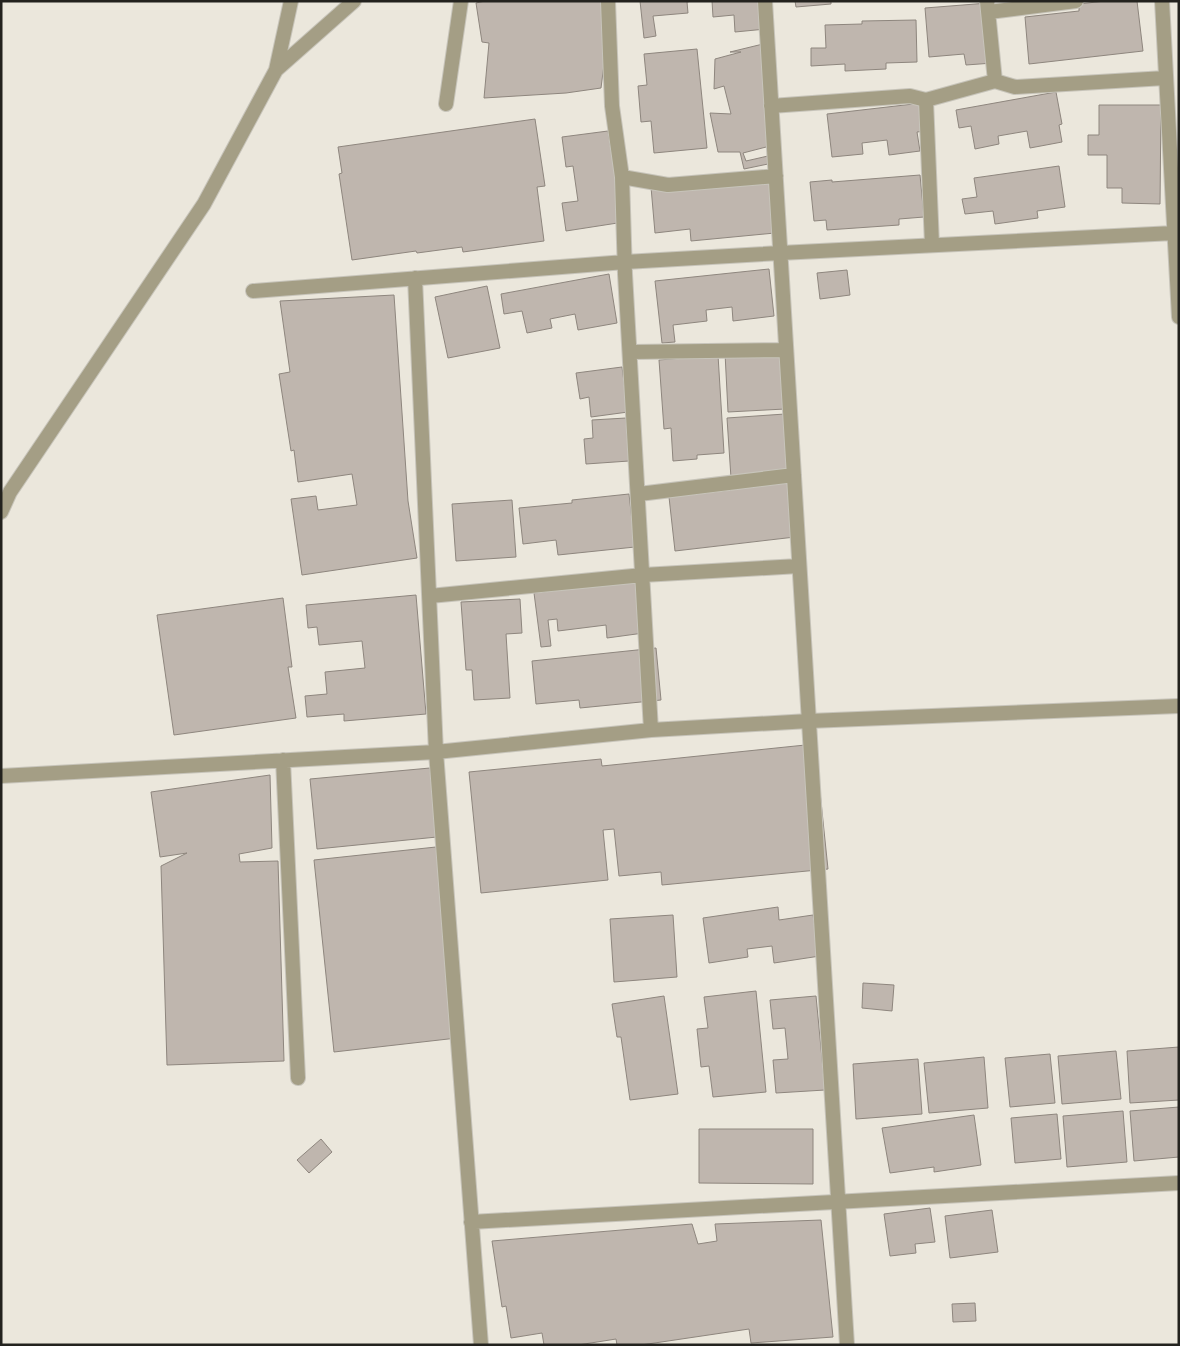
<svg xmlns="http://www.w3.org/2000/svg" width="1180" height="1346" font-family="'Archivo Narrow',sans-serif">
<rect width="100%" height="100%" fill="#ebe7dc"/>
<path fill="#bfb6ae" stroke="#8e867e" d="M485,1H605V56L601,88L566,93L484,98L489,43L482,42L476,3Z
M640,1H692L687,2L688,13L653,16L656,36L644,38Z
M712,1H764L766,29L735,32L734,15L713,17Z
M795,1H831V4L796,7Z
M1105,1H1137L1143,51L1029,64L1025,17L1079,11V4Z
M988,3L993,63L966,65L964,54L929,57L925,8Z
M916,20L917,62L886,63V69L845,71V64L811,66V48H826L825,25L862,24V21Z
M763,44L770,146L743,153L746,161L768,156V164L744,169L740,152H718L710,113L731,114L724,86L714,89L715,59L741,52H730Z
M697,49L707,148L654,153L651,121L641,122L638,86L647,85L644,54Z
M1056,92L1062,124L1059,125L1062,142L1030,148L1027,131L998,136L999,144L975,149L971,126L959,128L956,110Z
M922,103L926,131L917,132L920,151L889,155L887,140L862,143L863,154L832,157L827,114Z
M1099,105H1161L1160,204L1122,203V188H1107V155H1088V135H1099Z
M535,119L545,186L537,187L544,241L463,252L462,247L417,253L416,251L352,260L339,174L342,173L338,147Z
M608,131L613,161H615L624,222L566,231L562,203L578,201L573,166L566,167L562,137Z
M1059,166L1065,207L1037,211L1038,218L995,224L993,211L965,214L962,199L977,197L974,178Z
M920,175L924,217L899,219V225L827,230L826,220L814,221L810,182L832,180V182Z
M770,176L775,233L691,241L690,229L655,233L651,187Z
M769,269L774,316L733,321L732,307L706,310L707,321L673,325L675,342L662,343L655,281Z
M847,270L850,295L820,299L817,273Z
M609,274L617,323L578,330L575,314L550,319L552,328L527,333L522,311L504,314L501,294Z
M487,286L500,348L448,358L435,297Z
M394,295L408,501L417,558L302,575L291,499L316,496L318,510L357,505L352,474L298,482L294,450L291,451L279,374L290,372L280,301Z
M783,351L785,409L728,412L725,353Z
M718,355L724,453L697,455V459L673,461L671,428L664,429L659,360Z
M622,367L628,412L591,417L589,397L580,399L576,373Z
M785,414L789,473L731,478L727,418Z
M626,418L629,461L586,464L584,439L593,438L592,420Z
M788,478L795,537L675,551L669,497L731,490L730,485Z
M629,494L635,547L558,555L556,540L523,544L519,508L572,503V500Z
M512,500L516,557L456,561L452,504Z
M645,580L651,632L607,638L606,625L558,631L557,619L548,620L551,646L541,647L534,593Z
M416,595L426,714L344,721V714L307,717L305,696L327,694L325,672L365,668L362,641L319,645L317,627L308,628L306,605Z
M283,598L292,667H288L296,718L174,735L157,615Z
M520,599L522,633L506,634L510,698L474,700L472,670H466L461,602Z
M656,648L661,700L580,708L579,700L536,704L532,661Z
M815,744L828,869L662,885L661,872L619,876L614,829L603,830L608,880L481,893L469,772L601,759L602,766Z
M430,768L437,837L317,849L310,779Z
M270,775L272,848L239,854L240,862L278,861L284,1061L167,1065L161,866L187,853L160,857L151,792Z
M436,847L457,1038L334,1052L314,860Z
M778,907L779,920L813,915L820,956L774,963L772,946L747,949L748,957L709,963L703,918Z
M673,915L677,977L614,982L610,919Z
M863,983L894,985L892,1011L862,1008Z
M756,991L766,1092L713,1097L709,1066L701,1067L697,1029L708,1028L704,997Z
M664,996L678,1094L630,1100L621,1037H617L612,1004Z
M816,996L825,1090L776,1093L773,1060L788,1059L785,1028L773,1029L770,1000Z
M1179,1047V1100L1130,1103L1127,1051Z
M1116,1051L1121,1099L1062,1104L1058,1056Z
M1050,1054L1055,1103L1010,1107L1005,1058Z
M984,1057L988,1108L929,1113L924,1063Z
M918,1059L922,1114L856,1119L853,1064Z
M1179,1107V1157L1134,1161L1130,1111Z
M1123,1111L1127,1162L1067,1167L1063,1116Z
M1057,1114L1061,1159L1015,1163L1011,1118Z
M974,1115L981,1165L934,1172V1167L890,1173L882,1128Z
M699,1129H813V1184L699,1183Z
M321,1139L332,1152L309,1173L297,1160Z
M930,1208L935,1242L915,1244L916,1253L890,1256L884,1214Z
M992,1210L998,1252L950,1258L945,1216Z
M821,1220L833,1337L751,1343L749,1329L641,1345H617L616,1339L578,1345H544L542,1333L511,1338L506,1306L502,1307L492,1241L692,1224L698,1244L717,1241L715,1224Z
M975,1303L976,1321L953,1322L952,1304Z"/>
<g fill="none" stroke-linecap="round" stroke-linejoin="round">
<defs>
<path id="minor" d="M608,1L612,106L622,177L625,274L651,730
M765,1L847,1345
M987,1L995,81
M1162,1L1179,317
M989,12L1076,1
M276,70L354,1
M926,100L932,245
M446,104L461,1
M771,106L910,96L926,100L995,81L1015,87L1165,78
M622,177L668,185L776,176
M415,278L436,752L481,1345
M253,291L625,262L780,253L1174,233
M631,352L786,350
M639,494L794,475
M1,512L10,492L204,204L276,70L291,1
M430,596L643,575L799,566
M283,760L298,1078
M1,776L436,752L651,730L809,721L1179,706
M471,1222L1179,1183"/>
</defs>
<use href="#minor" stroke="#c7c4ba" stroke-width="16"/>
<use href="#minor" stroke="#a49e85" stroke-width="14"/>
</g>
<rect width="1180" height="1346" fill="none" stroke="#23221e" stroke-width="5"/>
</svg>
